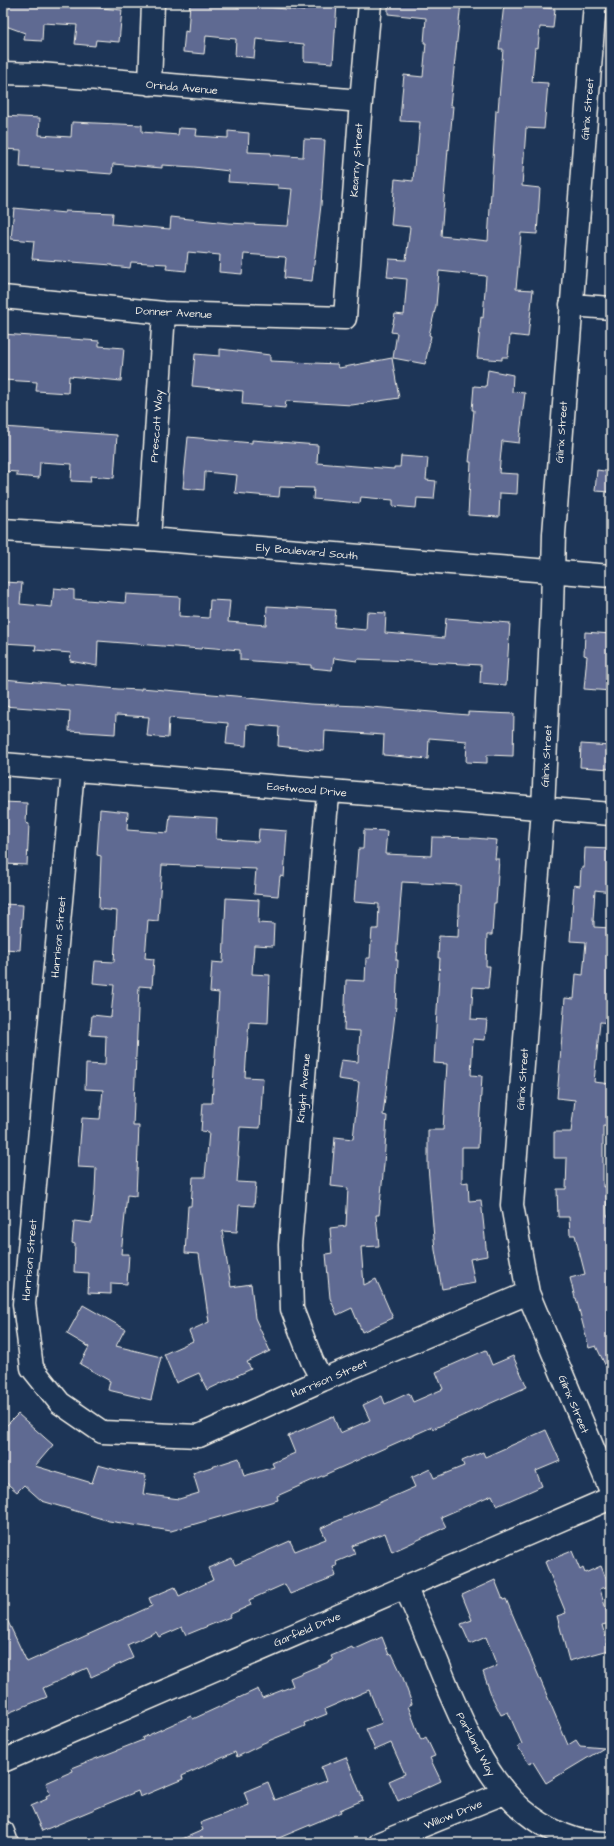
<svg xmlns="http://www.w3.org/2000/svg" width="614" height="1846" font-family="'Architects Daughter',sans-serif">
<rect width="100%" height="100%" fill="#1d3557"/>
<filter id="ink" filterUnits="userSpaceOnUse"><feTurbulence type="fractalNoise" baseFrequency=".025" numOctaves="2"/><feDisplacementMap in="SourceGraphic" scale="8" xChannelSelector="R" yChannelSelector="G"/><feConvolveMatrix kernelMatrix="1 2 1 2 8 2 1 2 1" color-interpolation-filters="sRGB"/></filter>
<g filter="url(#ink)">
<path fill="#5e6a92" stroke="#f4f1e8" d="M3,3H70L69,5L122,10L119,42L96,40L95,46L75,44L77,25L43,23L42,41L24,40L25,33L3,25Z
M190,3L239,7V4L304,11L305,3H337L333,63L304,61V44L256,39L254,58L235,56L236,39L206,36L204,54L183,52L185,31L188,32Z
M388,3H461L450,106H453L449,150L448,149L441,236L488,241L496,110L498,111L503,49H499L504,4L555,9L553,28L540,27L538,48L535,47L532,82L548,83L544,129L526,128L522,186L540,188L537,234L521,233L519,257L516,289L533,290L528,337L510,335L508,357H502V360L477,358L481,317L483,318L486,276L439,271L436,306L429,335L431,336L425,364L393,358L397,333L391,332L395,314L404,315L407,279L387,277L389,259L406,260L410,227L391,225L395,179L413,181L415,156H417L420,122L400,121L402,94L404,75L423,77L426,43H424L426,18L388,14Z
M3,116L40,118L39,135L71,137L72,122L142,125V132L178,135L179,128L197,129L196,136L228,138V131L249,133L248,152L271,153L270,155L303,157L304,139L325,140L321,205L312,281L284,278L286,258L285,257L244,254L242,274L219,272L220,255L188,252L186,271L166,269L167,264L131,262L130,268L112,266V265L32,259L34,241L11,239L14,208L65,213V211L113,213L112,224L170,229L171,217L228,223L288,226L292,189L278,188V185L228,182L229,171L194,167L162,165V168L113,164L112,174L20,167L21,150L3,149Z
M3,334L99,341V346L124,348L121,381L69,376L68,393L36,391L37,382L3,380Z
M220,349L270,355V361L337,364L339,368L392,358L399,398L352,405L286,401L285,408L242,404L243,391L192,386L195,354L220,356Z
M488,370L513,375L512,392L525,393L519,443L502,441L499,473L518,474L517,494L500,493L499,517L468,515L471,462H469L474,410H472L474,386L486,387Z
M3,427L117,435L114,478L90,476L91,482L71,481L72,464L40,462L39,478L17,476V472L3,471Z
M188,437L252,443V440L318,445L317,463L394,469V467H400L401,456L428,458L426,480L436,481L434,499L417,498L416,508L393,506V500L361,497L360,503L313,499L314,488L280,487L279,497L235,493L237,475L205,472L204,490L183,488Z
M597,470L611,472V492L595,491Z
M3,582L22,583L20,604L52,607L54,588L74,590V599L125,603L126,594L180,597L179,616L209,618L210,600L230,601L228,622L266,625L267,606L336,610L334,627L366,630L367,612L386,613L385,633L412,635L444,638L446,618L510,623L506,685L480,683L481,665L411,661L358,659L357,661L334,658L332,670L311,668V665L240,660V650L202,647L201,649L98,641L97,666L70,661L71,653L35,650L36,645L3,643Z
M585,632L611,634V691L584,689L587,656L584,655Z
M3,679L118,689L141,690V688L247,697V698L310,704L359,706L468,715V712L514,714L513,756L487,755V763L466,762L467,741L429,738L428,759L383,755L384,735L325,731L324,751L304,749L278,746L279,727L247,724L246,746L226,744L228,723L169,718L168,738L147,736L149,717L116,715L115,734L69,731L70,711L3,706Z
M581,744L611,746V769L580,767Z
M3,802L27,803L26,823L29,824L27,865L3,864Z
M100,809L128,812L127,830L168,833L170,815L217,818L216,839L258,842L259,829L287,831L284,877L280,876L278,896L254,894L256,869L162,865L158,921L148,920L145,958L154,959L152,987L139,986L133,1126H139L136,1196L127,1195L121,1254H129L127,1284L111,1283V1294L88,1293L89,1273L74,1272L75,1244L72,1243L74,1221L92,1223L95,1190L96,1168L78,1167L82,1118L100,1119L103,1090L85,1089L86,1064L105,1065L106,1036L90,1035L92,1015L111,1017L114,985L93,983L95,961L114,962L117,911L99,909L101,856L97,855Z
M364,830L387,831L385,854L431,856L432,837L474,838L497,840L495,859H499L496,903H494L492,935H487L486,966H490L488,988L473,987L471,1019L487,1020L485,1040L473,1039L471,1075L482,1076L478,1147H462V1183L468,1182L469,1201L481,1200L487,1256L470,1259L475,1283L442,1289L435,1250L428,1166V1130H443L447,1064L434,1063L440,958H438L439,936L458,937L460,885L402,882L396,960H398L396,1006L383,1115L387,1116L384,1164L379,1215H376L379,1246L361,1247L364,1285L376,1279L393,1318L362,1332L352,1308L337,1315L330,1298L326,1254L332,1253L330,1228L346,1226L348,1188L331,1186L335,1137L353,1139L359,1082L338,1079L341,1060L358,1062L360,1031L344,1030L346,980L365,981L366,958H370L372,929H378L379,904L354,902L358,849H363Z
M585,848L611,849V892L595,890L593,921H594V927L611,928V1023L600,1022L594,1082L611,1084V1127L603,1126V1187L606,1186L607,1216H611V1377L596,1346L589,1348L576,1298H575L570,1278L585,1274L575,1235H570L569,1217H558L557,1189H566L567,1158H554V1132H571L575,1100L557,1098L565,998L574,999L576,974L583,975L586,942L570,941L574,885L580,886L581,868H584Z
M226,898L259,900L258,923L274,924L273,946L254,945L252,974L270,975L268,1023L249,1022L247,1047L245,1077L263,1078L260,1128L240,1127L238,1156H239L237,1182L256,1183L254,1206L239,1205L237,1232L222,1231L231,1287L251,1284L255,1318L270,1351L247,1362L251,1369L207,1390L199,1373L176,1383L164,1354L193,1341L189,1331L209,1322L199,1254L185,1253L188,1206H191L193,1177H205L209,1132L201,1131L203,1103H212L219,993L210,992L212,962L223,963Z
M3,904L23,905L20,950L3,949Z
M83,1305L125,1329L116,1346L161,1357L151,1400L108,1390L110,1381L80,1364L89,1347L67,1334Z
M486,1350L492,1365L513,1356L527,1387L433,1429L432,1427L277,1496L278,1500L171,1531L109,1521L42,1501L24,1485L17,1492L3,1480V1429L18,1414L53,1445L35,1466L92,1483L98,1465L120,1471L146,1475L143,1494L179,1499L199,1493L193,1473L239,1458L244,1476L274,1467L272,1463L295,1453L288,1436L333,1416L340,1433L370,1420L363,1405L382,1396L385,1404L409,1393L413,1402L443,1389L436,1372Z
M546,1430L560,1461L536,1471L542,1486L497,1506L492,1495L441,1517L446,1527L392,1552L385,1533L352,1546L355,1554L336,1562L337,1566L333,1567L336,1576L290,1594L285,1584L249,1600L251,1605L229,1615L230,1617L186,1635L182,1627L159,1637L156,1632L127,1645L133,1658L91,1677L87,1668L43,1688L47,1697L3,1715V1611L27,1662L152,1606L149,1598L175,1587L179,1596L213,1580L208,1568L232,1558L235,1565L290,1541L295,1551L326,1539L321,1528L415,1487L411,1478L430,1469L434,1478L464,1466L462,1461L483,1452L485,1457Z
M572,1551L580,1570L583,1568L585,1573L601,1566L609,1586L600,1589L610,1623L602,1625L609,1650L569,1661L557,1616L566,1613L545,1562Z
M495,1580L503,1600L506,1599L568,1745L576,1740L580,1746L604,1748L546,1783L533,1762L529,1764L518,1747L522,1744L508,1712L501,1715L492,1697L483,1672L497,1666L486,1637L470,1644L461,1624L472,1620L462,1595Z
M382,1637L389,1655L392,1654L402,1675L412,1704L408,1706L421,1740L426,1737L435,1756L430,1758L441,1781L398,1801L389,1781L405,1774L391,1743L375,1750L366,1729L382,1723L369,1690L325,1709L327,1714L304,1723L305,1726L261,1744V1745L237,1757L235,1752L182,1776L183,1779L140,1797L138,1791L42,1831L31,1806L47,1799L46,1796L50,1794L46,1783L73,1771L72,1768L143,1740L142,1738L191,1716L193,1719L258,1689L262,1698L293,1686L290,1678L333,1660L331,1656L352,1647L353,1650Z
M346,1757L363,1800L340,1810L341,1812L267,1843H173L203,1830L200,1823L249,1805L244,1792L268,1782L275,1800L326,1781L321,1767Z"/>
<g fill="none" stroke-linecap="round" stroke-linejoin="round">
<defs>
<path id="minor" d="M595,3L554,534L552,609L543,809L512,1205L528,1293L611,1491
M3,73L40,74L361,101
M150,84L153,3
M3,297L164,313L345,318L361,101L370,3
M571,305L611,308
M149,539L164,313
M3,764L611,814
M73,770L24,1304L32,1368L60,1403L102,1432L199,1436L322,1380L528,1293
M322,1380L312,1361L292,1309L290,1245L326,813L329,791
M405,1587C421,1621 435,1656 449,1691C476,1753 504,1817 575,1839C584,1842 595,1842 605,1843
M3,1761L611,1498
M3,1832L7,1843
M380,1843L504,1793"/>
<path id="major" d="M3,530L149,539L611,576"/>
</defs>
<use href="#minor" stroke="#f4f1e8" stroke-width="25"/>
<use href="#major" stroke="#f4f1e8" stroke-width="25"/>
<use href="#minor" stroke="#1d3557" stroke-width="22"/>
<use href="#major" stroke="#1d3557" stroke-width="22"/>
</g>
</g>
<g text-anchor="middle" stroke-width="4" stroke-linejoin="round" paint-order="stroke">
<g font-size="11" fill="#f4f1e8" stroke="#1d3557">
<text transform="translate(182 87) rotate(5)" y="4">Orinda Avenue</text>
<text transform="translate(587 109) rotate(-85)" y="4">Gilrix Street</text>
<text transform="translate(356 160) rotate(-86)" y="4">Kearny Street</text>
<text transform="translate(174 312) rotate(3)" y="4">Donner Avenue</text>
<text transform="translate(156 426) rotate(-86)" y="4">Prescott Way</text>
<text transform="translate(561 432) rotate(-86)" y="4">Gilrix Street</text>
<text transform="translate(307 551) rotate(5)" y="4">Ely Boulevard South</text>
<text transform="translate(546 756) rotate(-87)" y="4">Gilrix Street</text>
<text transform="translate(307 789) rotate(5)" y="4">Eastwood Drive</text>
<text transform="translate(58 937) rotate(-85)" y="4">Harrison Street</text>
<text transform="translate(522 1079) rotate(-86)" y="4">Gilrix Street</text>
<text transform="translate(303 1088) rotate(-85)" y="4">Knight Avenue</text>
<text transform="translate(29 1260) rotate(-85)" y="4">Harrison Street</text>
<text transform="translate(329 1378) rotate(-23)" y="4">Harrison Street</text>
<text transform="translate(574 1404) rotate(67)" y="4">Gilrix Street</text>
<text transform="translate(307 1629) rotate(-23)" y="4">Garfield Drive</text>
<text transform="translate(476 1744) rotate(62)" y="4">Parkland Way</text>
<text transform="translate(453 1814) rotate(-22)" y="4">Willow Drive</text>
</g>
</g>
<rect width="614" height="1846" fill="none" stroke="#1d3557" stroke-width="16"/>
<rect x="8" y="8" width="598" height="1830" fill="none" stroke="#f4f1e8" stroke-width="1.5" filter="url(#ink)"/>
</svg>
